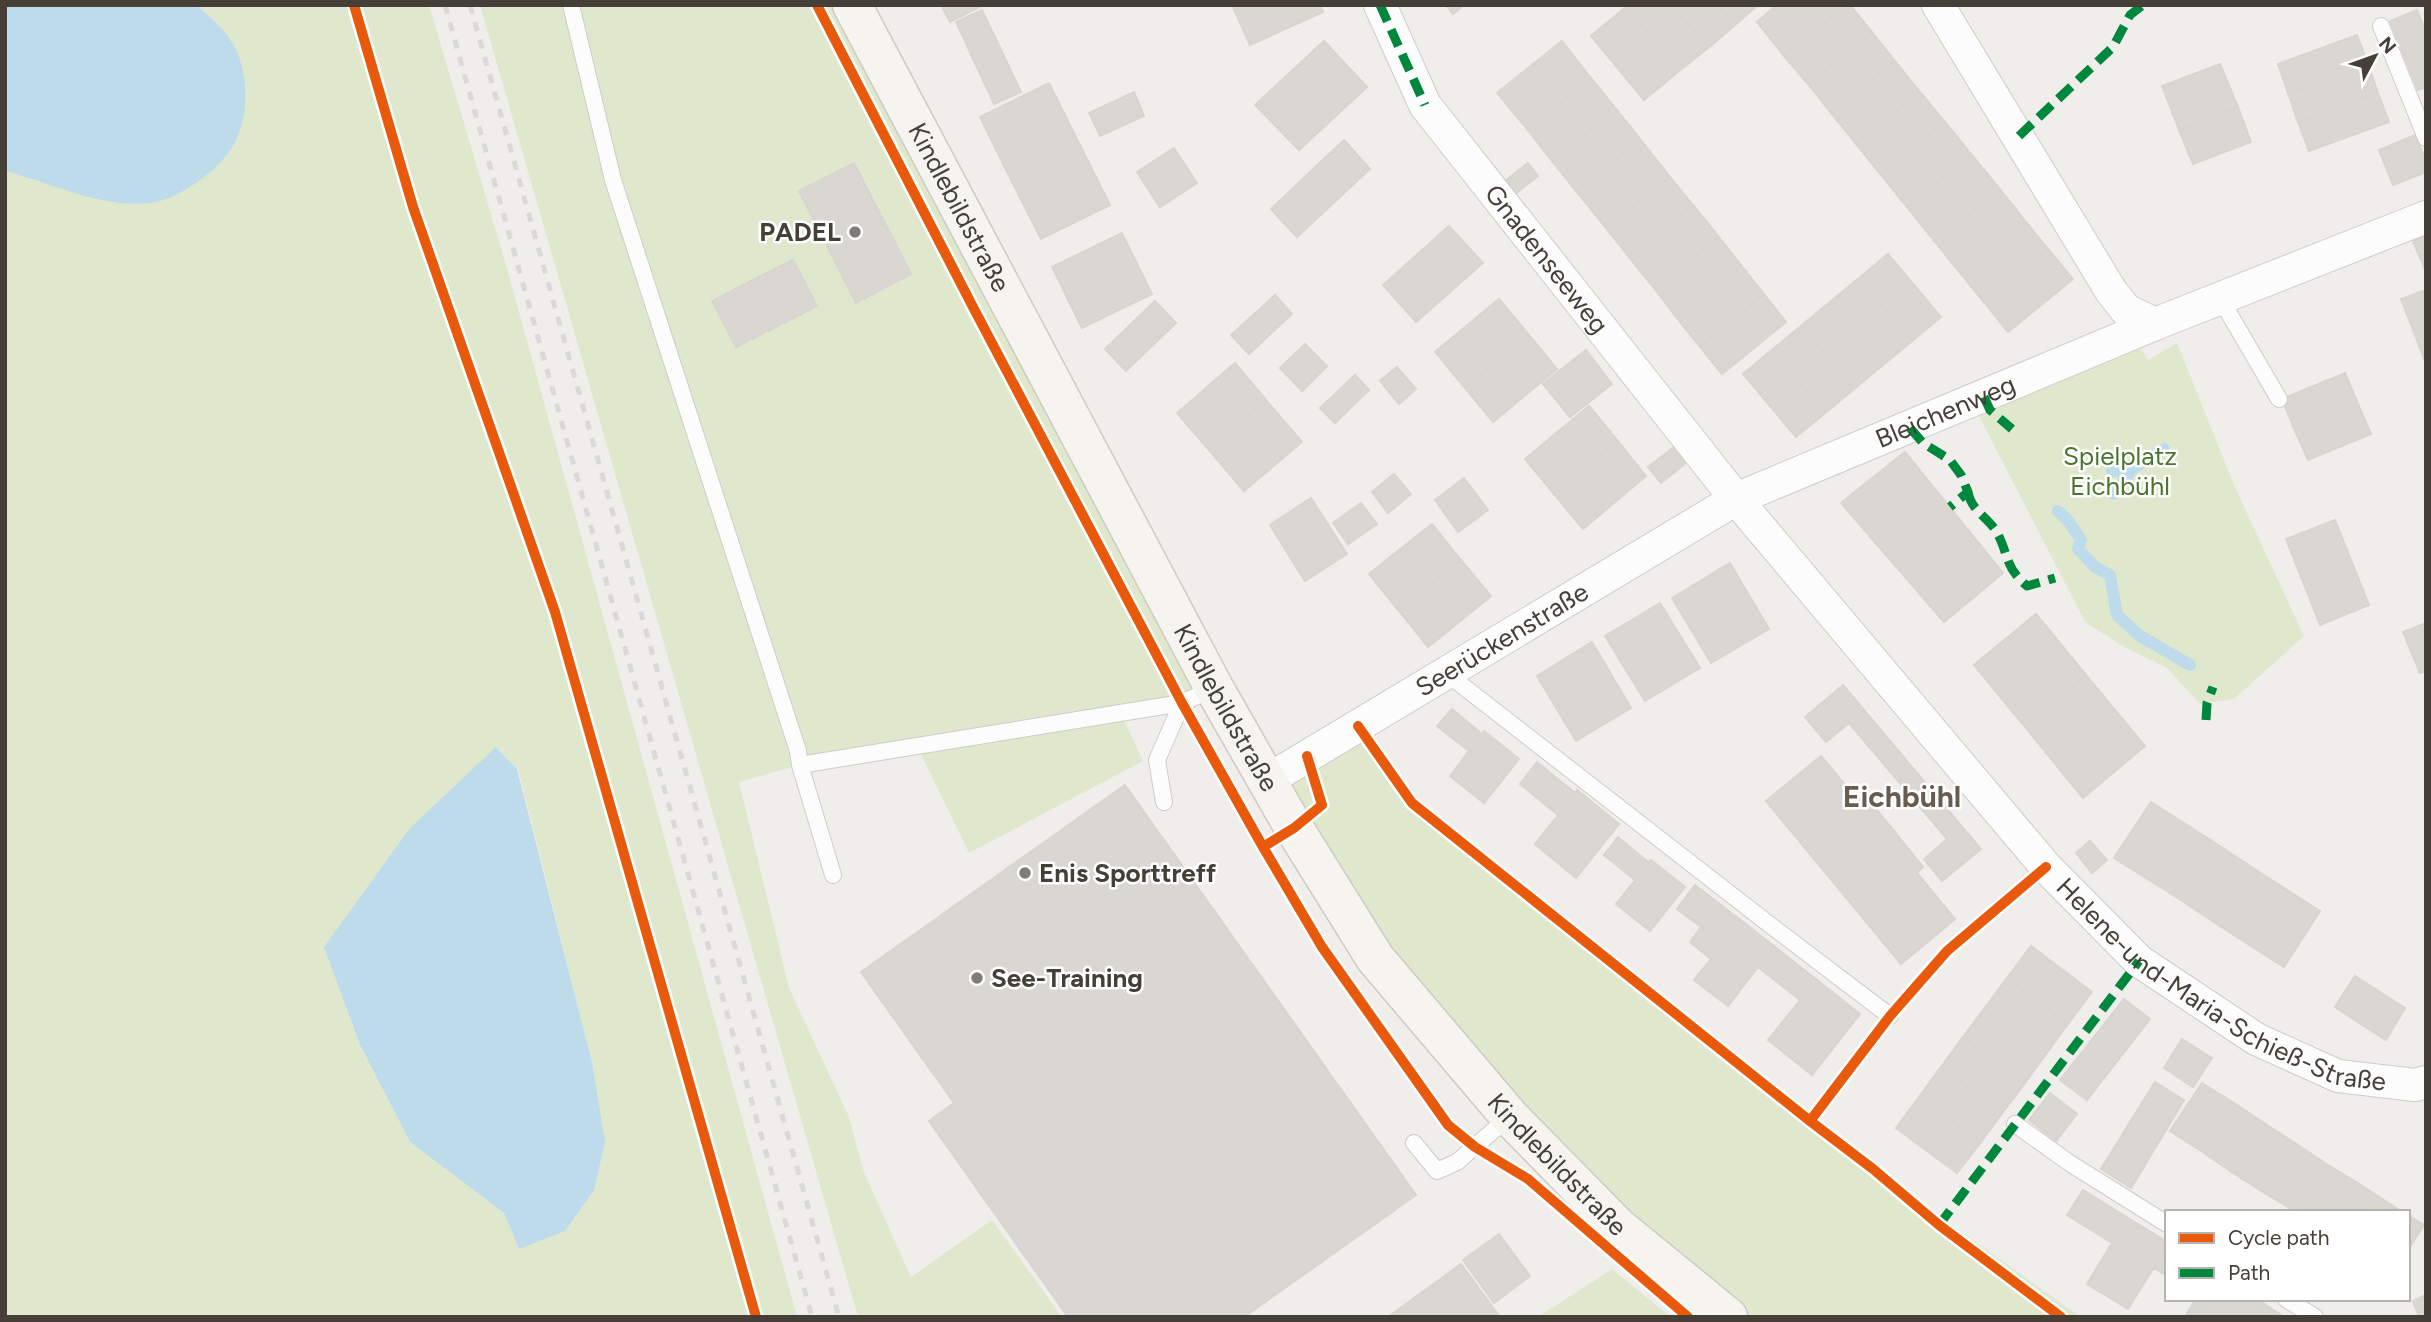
<svg xmlns="http://www.w3.org/2000/svg" width="2431" height="1322" font-family="Figtree,sans-serif">
<rect width="100%" height="100%" fill="#f0eeeb"/>
<path fill="#dfe8cc" fill-rule="evenodd" d="M197,5H429L506,265L797,1317H5V171L20,175L214,21ZM496,747L518,769L592,1062L519,1249L504,1213L410,1142L360,1045L324,947Z
M480,5H852L1214,688L1121,714L1143,761L969,853L917,746L800,765L739,782L789,988L849,1117L863,1170L911,1277L992,1220L1062,1317H858Z
M2177,343L2234,485L2304,636L2234,699L2200,704L2166,667L2126,648L2085,622L1978,414L2141,349L2148,360Z
M1358,726L1412,803L1810,1121L1873,1169L2081,1317H1728L1510,1117L1294,828L1288,769Z
M1612,1269L1671,1317H1538Z"/>
<path fill="#bedbec" d="M5,5H197C211,18 231,35 238,54C248,80 248,112 237,138C226,165 184,196 156,202C104,211 54,183 5,171Z
M496,747L517,769L592,1062L605,1142L594,1190L565,1231L519,1249L504,1213L410,1142L360,1045L324,947L410,828Z"/>
<g fill="none" stroke-linecap="round" stroke-linejoin="round">
<path stroke="#bedbec" stroke-width="12" d="M2112,471L2130,472
M2114,494L2132,469L2164,449
M2058,511L2067,519L2081,540L2078,549L2095,567L2110,575L2117,615L2140,636L2190,665"/>
</g>
<path fill="#dad7d3" stroke="#d8d5d0" stroke-width="2" d="M941,5H983L950,22Z
M1232,5H1320L1323,12L1250,45Z
M1446,5H1464L1453,14Z
M1627,5H1672L1708,48L1679,71L1626,7Z
M1672,5H1719L1735,25L1708,48Z
M1719,5H1758L1735,25Z
M1777,5H1846L1784,56L1757,22Z
M1846,5H1850L1872,32L1808,84L1784,56Z
M1626,7L1679,71L1644,100L1591,36Z
M982,10L1021,92L994,104L956,22Z
M2417,10L2426,32V87L2418,90L2390,21Z
M1872,32L1895,61L1831,113L1808,84Z
M2357,35L2368,64L2288,93L2278,64Z
M1324,41L1367,87L1299,150L1255,105Z
M1562,41L1591,78L1527,129L1497,93Z
M1895,61L1920,92L1856,144L1831,113Z
M2220,64L2238,107L2179,130L2162,86Z
M2368,64L2378,93L2298,122L2288,93Z
M1591,78L1617,110L1552,161L1527,129Z
M1049,83L1075,135L1006,170L980,117Z
M1134,92L1144,116L1100,136L1089,113Z
M1920,92L1945,122L1881,175L1856,144Z
M2378,93L2389,122L2309,151L2298,122Z
M2238,107L2251,142L2193,164L2179,130Z
M1617,110L1641,140L1576,191L1552,161Z
M1945,122L1971,154L1907,207L1881,175Z
M1075,135L1110,205L1041,239L1006,170Z
M2415,135L2426,161V172L2393,185L2379,150Z
M1344,140L1370,169L1297,237L1271,209Z
M1641,140L1670,177L1606,228L1576,191Z
M1174,148L1197,183L1160,207L1137,172Z
M1971,154L2000,189L1935,242L1907,207Z
M854,163L911,274L856,303L799,191Z
M1528,163L1538,176L1515,194L1505,181Z
M1670,177L1693,205L1628,256L1606,228Z
M2000,189L2026,222L1961,274L1935,242Z
M1693,205L1719,237L1654,288L1628,256Z
M2026,222L2048,249L1983,301L1961,274Z
M1449,226L1483,263L1416,322L1383,285Z
M1122,233L1152,294L1082,328L1052,267Z
M2426,235V272L2413,241Z
M1719,237L1741,265L1676,317L1654,288Z
M2048,249L2073,279L2008,332L1983,301Z
M1888,254L1941,317L1912,341L1859,278Z
M793,260L817,306L736,347L712,301Z
M1741,265L1764,294L1700,347L1676,317Z
M1859,278L1912,341L1883,365L1830,302Z
M2426,290V331L2415,335L2401,299Z
M1764,294L1786,322L1722,374L1700,347Z
M1275,295L1292,314L1249,354L1231,335Z
M1499,299L1529,335L1465,388L1435,352Z
M1155,301L1176,323L1126,371L1105,349Z
M1830,302L1883,365L1854,389L1801,326Z
M1801,326L1854,389L1825,413L1772,350Z
M2426,331V364L2415,335Z
M1529,335L1557,369L1493,422L1465,388Z
M1305,344L1327,366L1302,391L1280,368Z
M1586,350L1612,384L1570,417L1543,384Z
M1772,350L1825,413L1796,437L1743,374Z
M1235,363L1266,400L1209,450L1177,413Z
M1397,367L1416,389L1399,404L1380,381Z
M2345,373L2358,404L2295,431L2282,399Z
M1355,375L1369,390L1335,423L1320,408Z
M1266,400L1302,442L1244,491L1209,450Z
M2358,404L2371,434L2308,460L2295,431Z
M1589,406L1618,441L1554,494L1525,459Z
M1618,441L1646,476L1583,529L1554,494Z
M1674,447L1687,462L1661,483L1648,467Z
M1905,452L2003,573L1944,622L1841,503Z
M1394,474L1411,494L1388,513L1372,492Z
M1464,478L1488,510L1458,532L1435,500Z
M1311,498L1347,554L1305,581L1270,525Z
M1361,503L1377,524L1348,544L1333,523Z
M2335,520L2369,605L2320,625L2286,539Z
M1432,524L1461,560L1399,611L1369,574Z
M1461,560L1491,596L1428,647L1399,611Z
M1730,563L1769,629L1711,663L1672,598Z
M1660,603L1700,668L1645,701L1605,636Z
M2036,614L2086,675L2025,727L1974,665Z
M2426,623V671L2420,673L2403,632Z
M1592,642L1631,708L1576,741L1537,676Z
M2086,675L2145,746L2083,798L2025,727Z
M1843,685L1981,849L1942,881L1924,859L1947,839L1849,723L1826,742L1805,717Z
M1452,709L1482,734L1484,731L1519,759L1484,803L1450,776L1469,751L1437,726Z
M1821,756L1858,800L1865,795L1923,867L1917,873L1955,919L1901,964L1766,801Z
M1537,762L1575,793L1577,790L1619,824L1576,878L1535,844L1558,815L1520,784Z
M1125,785L1416,1195L1244,1317H1068L929,1121L954,1103L861,972Z
M2151,802L2209,839L2173,895L2114,858Z
M1618,837L1648,862L1651,860L1685,887L1650,931L1616,904L1635,880L1604,855Z
M2209,839L2259,872L2223,928L2173,895Z
M2090,841L2107,860L2092,873L2076,853Z
M2259,872L2320,911L2284,967L2223,928Z
M1695,885L1774,946L1728,1006L1694,980L1711,959L1690,942L1701,927L1677,909Z
M1774,946L1860,1014L1812,1075L1768,1040L1800,1000L1758,967Z
M2031,946L2092,992L2068,1024L2007,978Z
M2355,976L2405,1008L2386,1040L2335,1007Z
M2007,978L2068,1024L2046,1054L1984,1009Z
M2124,999L2150,1019L2087,1100L2060,1080Z
M1984,1009L2046,1054L2025,1083L1963,1037Z
M1963,1037L2025,1083L2003,1112L1941,1067Z
M2182,1039L2212,1058L2193,1087L2164,1068Z
M1941,1067L2003,1112L1981,1142L1919,1097Z
M2155,1082L2184,1100L2131,1188L2101,1169Z
M2202,1083L2237,1105L2204,1153L2170,1131Z
M2050,1093L2077,1114L2056,1141L2029,1120Z
M1919,1097L1981,1142L1957,1173L1896,1128Z
M2237,1105L2267,1125L2235,1174L2204,1153Z
M2267,1125L2298,1145L2266,1194L2235,1174Z
M2298,1145L2325,1163L2295,1211L2266,1194Z
M2325,1163L2356,1182L2338,1212H2296L2295,1211Z
M2356,1182L2387,1202L2382,1212H2338Z
M2083,1190L2167,1242V1246L2128,1309L2087,1284L2112,1243L2067,1215Z
M2387,1202L2402,1212H2382Z
M2408,1215L2424,1225L2408,1250Z
M1499,1234L1530,1276L1494,1303L1463,1260Z
M2167,1246V1276L2154,1268Z
M1461,1264L1500,1317H1388Z
M2426,1295V1317H2419L2413,1301Z
M2196,1299H2249L2238,1317H2185Z
M2249,1299H2257L2284,1317H2238Z"/>
<g fill="none" stroke-linecap="round" stroke-linejoin="round">
<defs>
<path id="lane" d="M571,5L613,180L798,751L800,765L833,875
M2381,26L2426,138
M2220,298L2279,399
M1446,673L1774,928L1890,1016
M800,765L1182,703L1214,688
M1164,802L1157,760L1182,703
M2015,1124L2071,1164L2167,1224
M1414,1143L1437,1171L1457,1162L1509,1117
M2286,1299L2315,1317"/>
<g id="street">
<path id="s1" d="M1380,5L1425,105L1736,499L2046,867L2139,961L2256,1039L2338,1076L2415,1085L2426,1082"/>
<path d="M1938,5L2111,291L2126,310L2155,324L2426,217"/>
<path id="s2" d="M1266,781L1736,499L2155,324"/>
</g>
<g id="secondary">
<path id="s3" d="M852,5L1214,688L1294,828L1375,958L1510,1117L1618,1227L1728,1317"/>
</g>
</defs>
<use href="#lane" stroke="#ceccc8" stroke-width="18"/>
<use href="#street" stroke="#ceccc8" stroke-width="34"/>
<use href="#secondary" stroke="#cecac2" stroke-width="41"/>
<use href="#lane" stroke="#fdfcfc" stroke-width="16"/>
<use href="#street" stroke="#fdfcfc" stroke-width="32"/>
<use href="#secondary" stroke="#f5f4ef" stroke-width="38"/>
<path stroke="#d9d9d8" stroke-width="5" stroke-dasharray="9 9" stroke-linecap="butt" d="M445,5L812,1317
M470,5L839,1317"/>
<path stroke="#00873e" stroke-width="9" stroke-dasharray="18 9" stroke-linecap="butt" d="M1380,5L1425,105
M2019,136L2113,47L2130,15L2143,5
M1984,397L1990,410L2012,429
M1910,428L1923,443L1950,460L1961,475L1968,492L1950,507
M1968,492C1971,509 1984,515 1994,528C2010,552 2002,565 2027,586L2055,578
M2206,720L2207,703L2213,687
M1939,1225L2139,961"/>
<defs>
<path id="cycleway" d="M354,5L413,207L555,612L756,1317
M817,5L974,309L1182,703L1263,847L1322,947L1448,1125L1475,1147L1528,1179L1688,1317
M1358,726L1412,803L1810,1121L1873,1169L1939,1225L2061,1317
M1263,847L1294,828L1322,805L1307,756
M1810,1121L1890,1016L1947,951L2046,867"/>
</defs>
<use href="#cycleway" stroke="#fff" stroke-width="15"/>
<use href="#cycleway" stroke="#e8590c" stroke-width="10"/>
</g>
<g fill="#817c76" stroke="#fff" stroke-width="2.5">
<circle cx="855" cy="232" r="7"/>
<circle cx="1025" cy="873" r="7"/>
<circle cx="977" cy="978" r="7"/>
</g>
<g text-anchor="middle" stroke-width="5" stroke-linejoin="round" paint-order="stroke">
<g font-size="26" fill="#453f37" stroke="#fff">
<text dy="9" stroke="none"><textPath href="#s3" startOffset="229">Kindlebildstraße</textPath></text>
<text dy="9" stroke="none"><textPath href="#s1" startOffset="306">Gnadenseeweg</textPath></text>
<text dy="9" stroke="none"><textPath href="#s2" startOffset="775">Bleichenweg</textPath></text>
<text dy="9" stroke="none"><textPath href="#s2" startOffset="275">Seerückenstraße</textPath></text>
<text dy="9" stroke="none"><textPath href="#s3" startOffset="796">Kindlebildstraße</textPath></text>
<text dy="9" stroke="none"><textPath href="#s1" startOffset="1309">Helene-und-Maria-Schieß-Straße</textPath></text>
<text dy="9" stroke="none"><textPath href="#s3" startOffset="1363">Kindlebildstraße</textPath></text>
</g>
<g font-size="26" font-weight="bold" fill="#453f37" stroke="#fff" text-anchor="start">
<text x="841" y="241" text-anchor="end">PADEL</text>
<text x="1039" y="882">Enis Sporttreff</text>
<text x="991" y="987">See-Training</text>
</g>
<g font-size="26" fill="#4c742e" stroke="#fff">
<text x="2120" y="465">Spielplatz<tspan x="2120" dy="30">Eichbühl</tspan></text>
</g>
<g font-size="30" font-weight="bold" fill="#685c4f" stroke="#fff">
<text x="1902" y="807">Eichbühl</text>
</g>
</g>
<rect width="2431" height="1322" fill="none" stroke="#453f37" stroke-width="14"/>
<rect x="2165" y="1210" width="245" height="91" fill="#ffffff" stroke="#b5b2af" stroke-width="2"/>
<rect x="2179" y="1233" width="35" height="10" fill="#e8590c" stroke="#b5b2af" stroke-width="2"/>
<text x="2228" y="1245" font-size="21" fill="#453f37">Cycle path</text>
<rect x="2179" y="1268" width="35" height="10" fill="#00873e" stroke="#b5b2af" stroke-width="2"/>
<text x="2228" y="1280" font-size="21" fill="#453f37">Path</text>
<g transform="translate(2375 56) rotate(49)" stroke="#ffffff" stroke-width="5" paint-order="stroke">
<path d="M0-5L12 26L0 18L-12 26Z" fill="#453f37"/>
<text y="-10" font-size="19" font-weight="bold" text-anchor="middle" fill="#453f37">N</text>
</g>
</svg>
